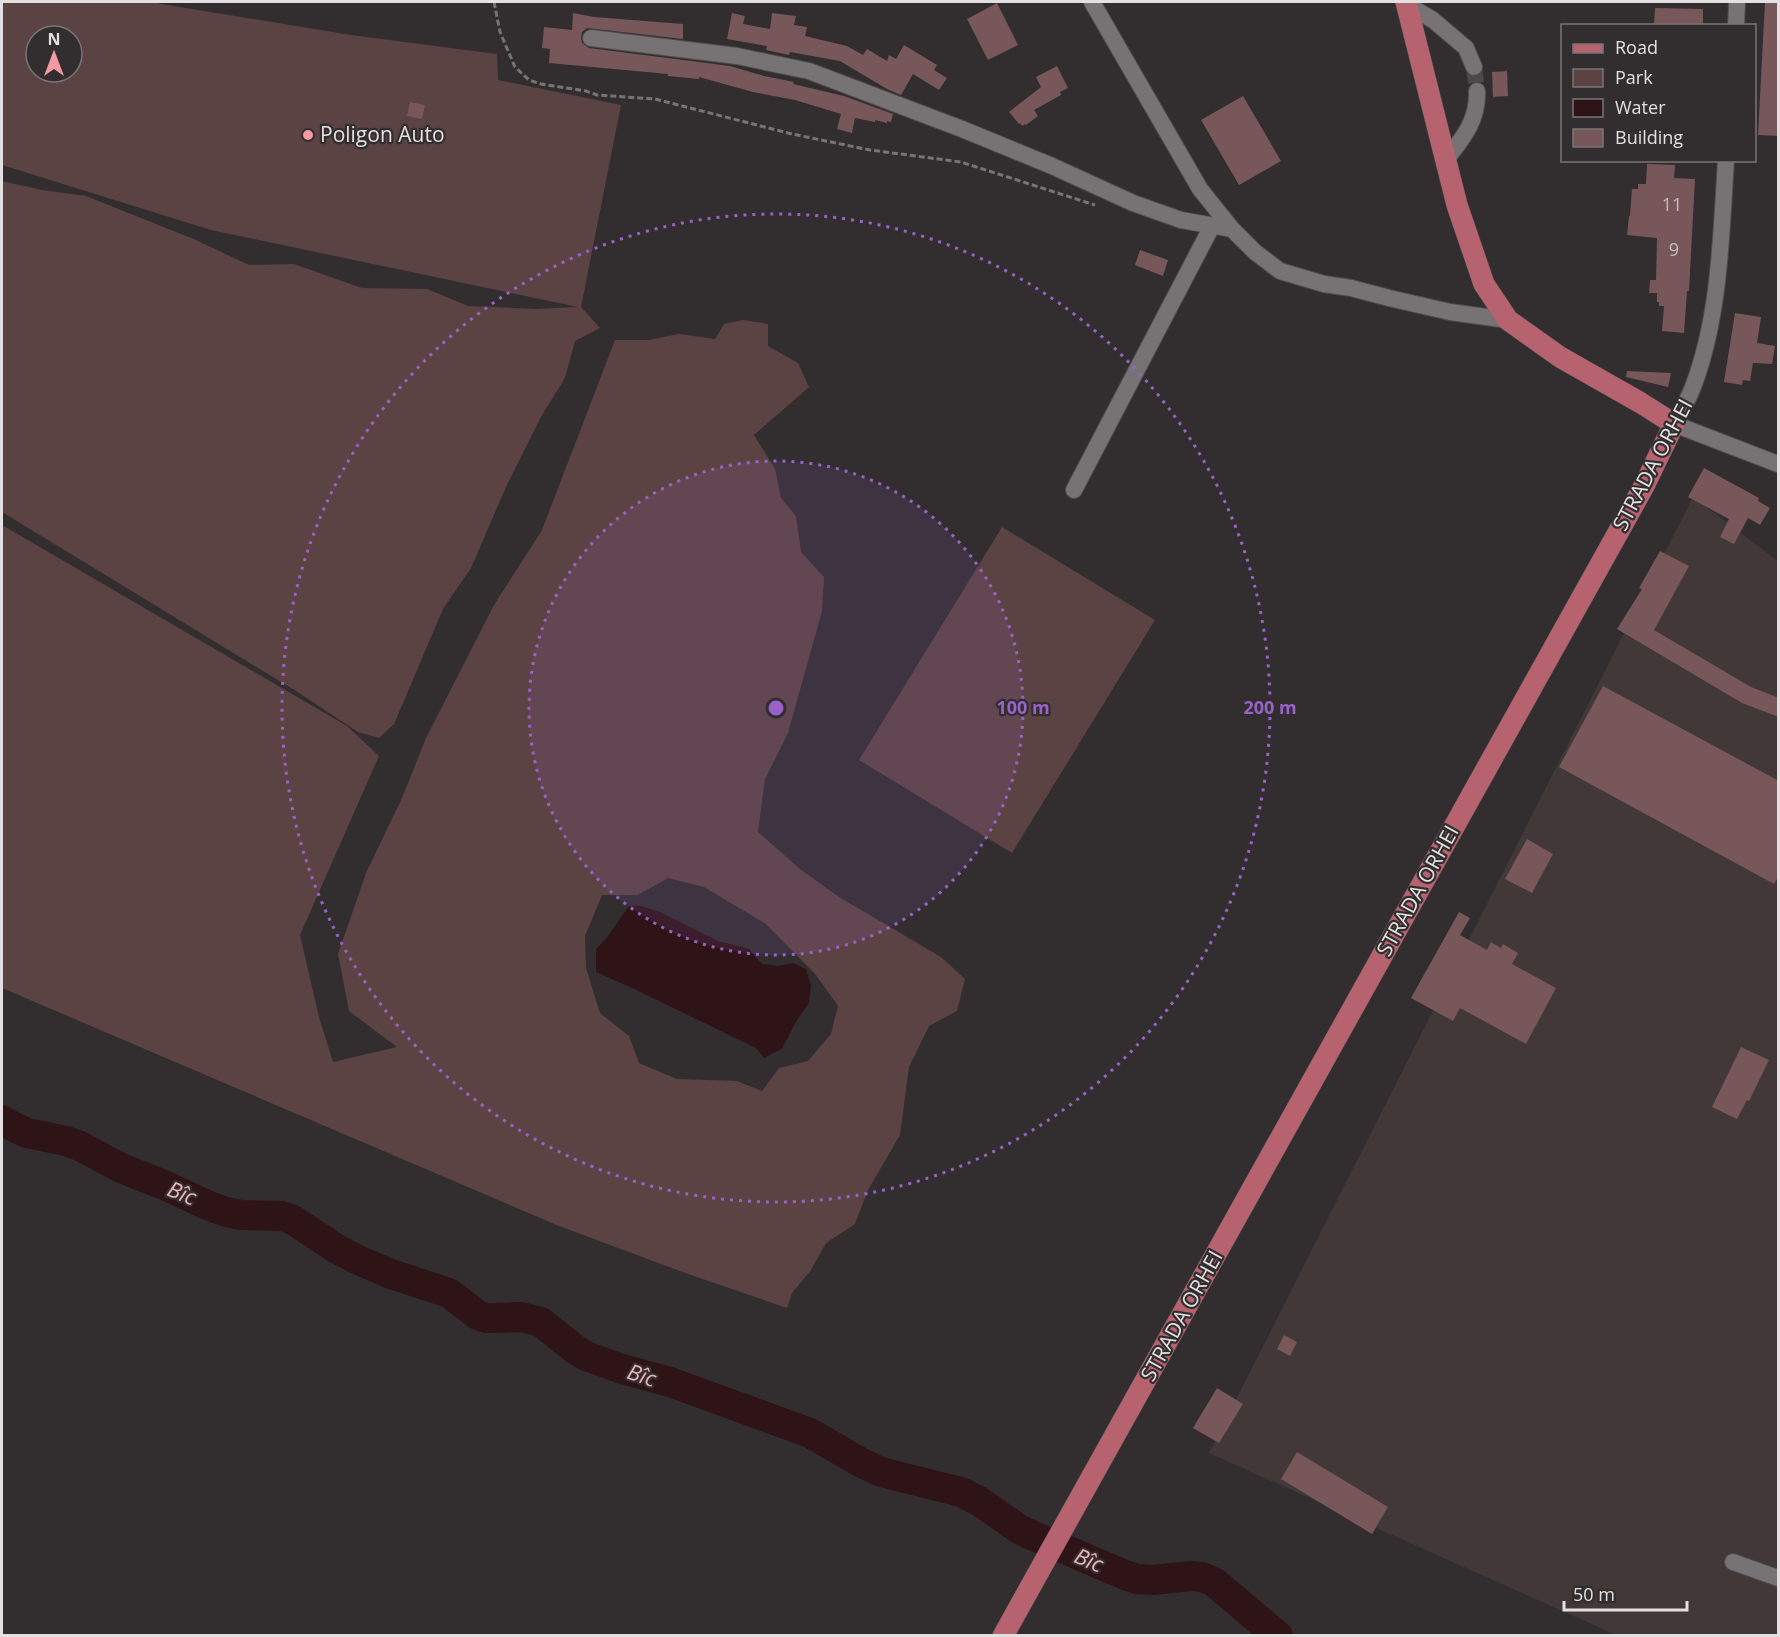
<svg xmlns="http://www.w3.org/2000/svg" width="1780" height="1637" font-family="'Open Sans',sans-serif">
<rect width="100%" height="100%" fill="#322e2f"/>
<path fill="#423838" d="M1693,497L1778,561V1635H1616L1209,1453Z"/>
<path fill="#5b4243" fill-rule="evenodd" d="M2,2H150L351,35L497,54L498,80L621,105L581,307L600,328L575,341L565,378L542,415L506,487L471,568L443,609L394,724L379,738L358,732L296,691L2,512V181L42,190L86,196L196,240L249,265L294,264L362,288L427,289L468,306L536,309L578,307L211,230L2,165ZM36,36H72V72H36Z
M743,320L768,324V346L798,363L809,387L754,435L775,469L781,498L796,516L801,552L824,577L822,611L788,733L765,779L758,832L800,869L839,897L941,957L965,979L957,1011L929,1026L909,1067L900,1135L868,1190L855,1224L826,1243L811,1270L792,1293L787,1308L688,1274L559,1226L2,988V525L347,726L379,756L300,935L319,1017L333,1062L397,1047L349,1011L338,954L366,873L402,798L426,738L494,605L542,530L615,340H649L679,334L715,339L724,324ZM668,878L704,887L766,924L816,975L838,1006L831,1034L808,1061L779,1068L762,1091L737,1081L677,1079L639,1063L629,1036L600,1013L586,968L585,936L602,895H638Z
M1002,527L1155,620L1012,853L859,760Z"/>
<path fill="#2e1417" d="M629,906H642L662,913L718,941L749,949L762,964L778,966L793,963L806,969L811,986L809,1003L797,1020L782,1049L764,1058L756,1048L630,987L596,972V949L608,936Z"/>
<g fill="none" stroke-linecap="round" stroke-linejoin="round">
<path stroke="#2e1417" stroke-width="30" d="M2,1120L16,1128L27,1133L66,1141L80,1146L121,1168L164,1185L207,1205L226,1212L241,1215L282,1216L293,1220L337,1249L358,1260L391,1274L449,1293L478,1315L486,1318H496L521,1317L541,1322L576,1350L586,1356L622,1369L670,1382L810,1433L860,1462L881,1472L961,1492L979,1501L1019,1529L1029,1534L1125,1575L1137,1579L1152,1580L1191,1576L1202,1577L1214,1582L1278,1636"/>
</g>
<path fill="#775759" d="M1765,2L1779,3V136L1758,135Z
M997,3L1018,45L988,60L967,19Z
M1655,8L1703,9V25L1654,26Z
M573,13L594,17L683,24V39L587,28L582,32L581,37L582,43L589,48L730,66L764,76L794,82L793,84L844,96L893,114L891,122L887,121V123L875,120V122L855,118L852,133L837,129L841,114L795,100L753,92L699,77V79L668,76V74L549,63L550,49L542,48L544,27L572,30Z
M732,13L745,16L743,24L770,29L772,13L796,16L794,25L807,27L805,36L847,46L863,55L867,49L887,61L889,55L896,59L904,45L937,65L934,70L947,78L939,90L913,74L901,95L887,89L840,61L790,52L789,55L766,50L767,46L727,39Z
M1057,66L1068,88L1060,92L1061,95L1034,110L1038,116L1026,125L1025,124L1022,126L1020,123L1019,124L1009,112L1041,87L1036,77Z
M1507,71L1508,96L1493,97L1492,72Z
M1243,96L1281,161L1239,185L1201,120Z
M410,102L425,105L422,119L407,116Z
M1647,164L1675,165L1674,178L1695,179L1689,291H1687L1684,333L1662,331L1664,306H1659V302H1657V293H1649L1650,280H1656L1657,238L1627,235L1629,216H1630L1632,189H1638V184H1646Z
M1140,250L1168,260L1163,276L1135,265Z
M1735,313L1761,317L1757,343L1775,346L1772,364L1753,363L1750,381L1743,380L1742,385L1724,382Z
M1627,371L1671,373L1668,387L1626,377Z
M1704,468L1759,498L1758,501L1770,508L1760,525L1748,518L1734,544L1720,537L1729,519L1688,497Z
M1660,551L1689,566L1654,630L1751,687L1779,698V717L1742,703L1617,629L1642,589L1639,588Z
M1603,686L1779,781V875L1774,884L1559,767Z
M1527,839L1553,854L1532,893L1505,879Z
M1459,912L1470,918L1460,935L1487,950L1491,942L1501,948L1503,944L1518,953L1512,964L1556,988L1526,1044L1460,1008L1453,1021L1411,998Z
M1741,1047L1769,1060L1749,1101L1747,1100L1737,1119L1712,1107Z
M1284,1335L1297,1342L1290,1356L1277,1349Z
M1217,1388L1243,1404L1219,1443L1193,1428Z
M1297,1452L1388,1507L1372,1534L1281,1479Z"/>
<g fill="none" stroke-linecap="round" stroke-linejoin="round">
<path stroke="#4c494a" stroke-width="16" stroke-dasharray="16 8" stroke-linecap="butt" d="M1474,67L1477,91"/>
<defs>
<path id="minor" d="M1092,2L1200,189L1232,229L1255,252L1280,271L1324,284L1351,288L1389,298L1450,312L1508,320
M1406,4L1433,20L1466,48L1474,67
M1736,26L1737,2
M591,38L737,56L809,71L962,129L1052,166L1133,203L1181,220L1232,229
M1726,160C1721,236 1720,316 1693,387C1688,400 1681,412 1674,424L1778,464
M1445,161C1463,138 1478,121 1477,91
M1074,490L1212,226
M1733,1562L1778,1578"/>
<path id="major" d="M1003,1636L1644,486L1674,424L1641,403L1560,357L1508,320L1484,284L1457,205L1406,2"/>
</defs>
<use href="#minor" stroke="#4d4b4b" stroke-width="18"/>
<use href="#major" stroke="#4d4b4b" stroke-width="22"/>
<path stroke="#777474" stroke-width="3" stroke-dasharray="6 3" stroke-linecap="butt" d="M494,2L500,32L515,67L529,80L541,84L586,91L597,95L655,99L792,134L870,150L961,162L1095,205"/>
<use href="#minor" stroke="#777374" stroke-width="16"/>
<use href="#major" stroke="#b6636f" stroke-width="21"/>
</g>
<circle cx="776" cy="708" r="247" fill="#9a62c9" fill-opacity=".12"/>
<g fill="none" stroke="#9a62c9" stroke-width="3" stroke-dasharray="3 6">
<circle cx="776" cy="708" r="247"/>
<circle cx="776" cy="708" r="494"/>
</g>
<circle fill="#f49aa2" stroke="#322e2f" stroke-width="2" cx="308" cy="135" r="6"/>
<g text-anchor="middle" stroke-width="4.5" stroke-linejoin="round" paint-order="stroke">
<g font-size="18" fill="#c7bebe">
<text x="1672" y="211">11</text>
<text x="1674" y="256">9</text>
</g>
<g font-size="21" fill="#e2e0e0" stroke="#322e2f" text-anchor="start">
<text x="320" y="142">Poligon Auto</text>
</g>
<g font-size="21" fill="#e2e0e0" stroke="#322e2f">
<text transform="translate(1653 465) rotate(-62)" y="7">STRADA ORHEI</text>
<text transform="translate(1418 891) rotate(-61)" y="7">STRADA ORHEI</text>
<text transform="translate(1182 1316) rotate(-61)" y="7">STRADA ORHEI</text>
</g>
<g font-size="22" font-style="italic" fill="#f0b2b6" stroke="#322e2f">
<text transform="translate(182 1193) rotate(22)" y="8">Bîc</text>
<text transform="translate(642 1375) rotate(19)" y="8">Bîc</text>
<text transform="translate(1089 1560) rotate(23)" y="8">Bîc</text>
</g>
</g>
<circle cx="776" cy="708" r="9" fill="#9a62c9" stroke="#322e2f" stroke-width="3"/>
<g font-size="18" text-anchor="middle" font-weight="bold" fill="#9a62c9" stroke="#322e2f" stroke-width="4.5" stroke-linejoin="round" paint-order="stroke">
<text x="1023" y="714">100 m</text>
<text x="1270" y="714">200 m</text>
</g>
<rect width="1780" height="1637" fill="none" stroke="#e2e0e0" stroke-width="6"/>
<rect x="1561" y="24" width="195" height="138" fill="#322e2f" stroke="#787576" stroke-width="1.5"/>
<rect x="1573" y="44" width="30" height="9" fill="#b6636f" stroke="#787576" stroke-width="1.5"/>
<text x="1615" y="54" font-size="18" fill="#e2e0e0">Road</text>
<rect x="1573" y="69" width="30" height="18" fill="#5b4243" stroke="#787576" stroke-width="1.5"/>
<text x="1615" y="84" font-size="18" fill="#e2e0e0">Park</text>
<rect x="1573" y="99" width="30" height="18" fill="#2e1417" stroke="#787576" stroke-width="1.5"/>
<text x="1615" y="114" font-size="18" fill="#e2e0e0">Water</text>
<rect x="1573" y="129" width="30" height="18" fill="#775759" stroke="#787576" stroke-width="1.5"/>
<text x="1615" y="144" font-size="18" fill="#e2e0e0">Building</text>
<g transform="translate(54 54)"><circle r="28" fill="#322e2f" stroke="#787576" stroke-width="1.5"/>
<path d="M0-4.5L10 22L0 15L-10 22Z" fill="#f49aa2"/>
<text y="-9" font-size="16" font-weight="bold" text-anchor="middle" fill="#e2e0e0">N</text>
</g>
<path d="M1564 1601v9h123v-9" fill="none" stroke="#e2e0e0" stroke-width="3"/>
<text x="1573" y="1601" font-size="18" fill="#e2e0e0" stroke="#322e2f" stroke-width="4.5" paint-order="stroke">50 m</text>
</svg>
